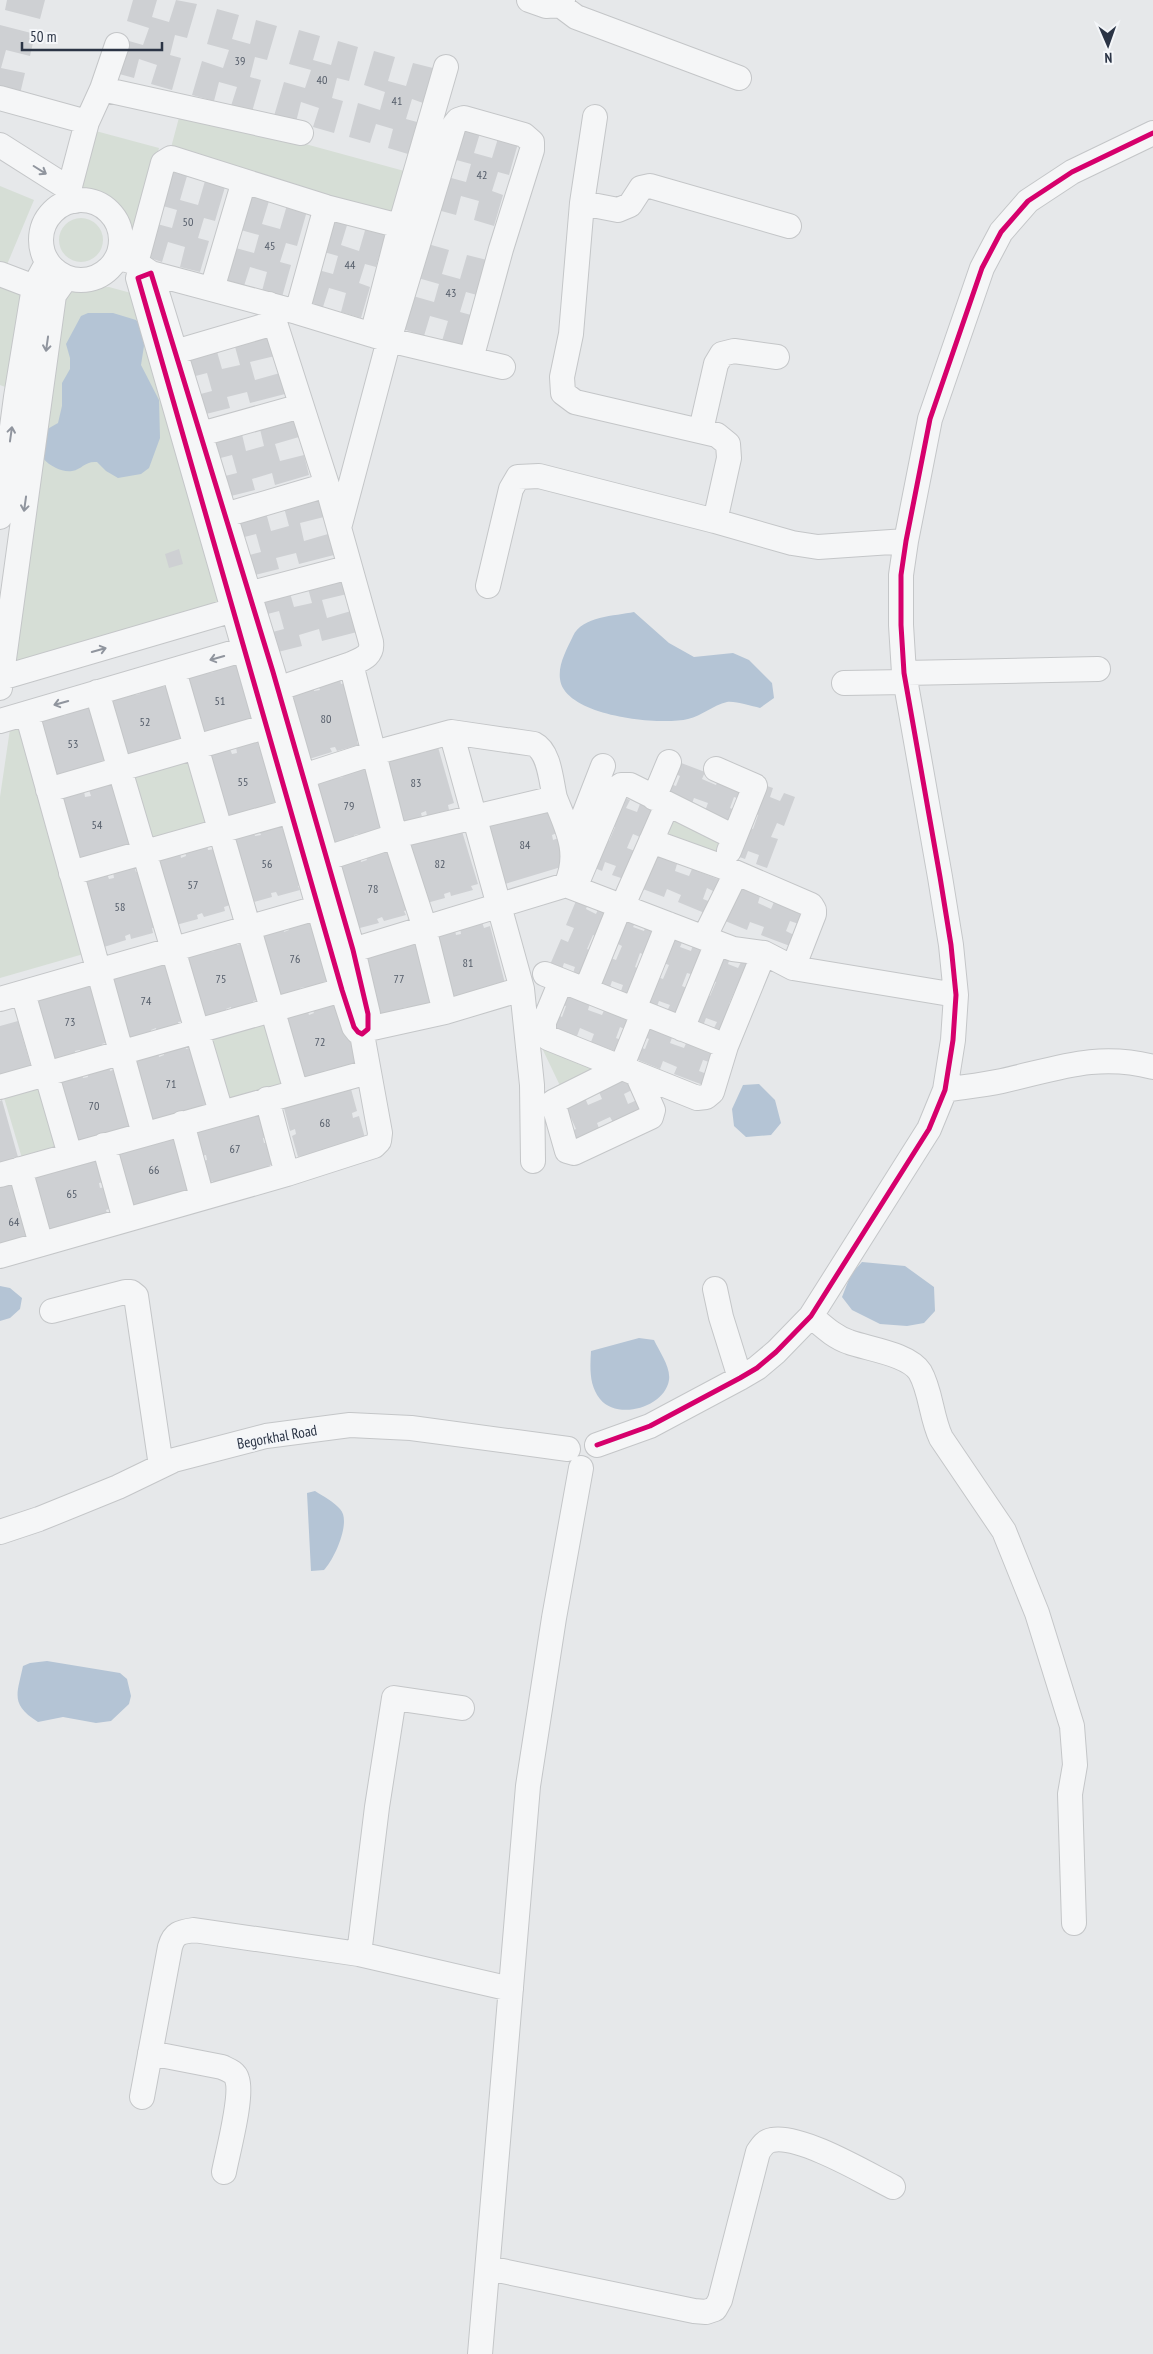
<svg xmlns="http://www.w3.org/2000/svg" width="1153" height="2354" font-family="'PT Sans Narrow',sans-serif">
<rect width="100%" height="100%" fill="#e6e8ea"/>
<path fill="#d6ded6" d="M181,110L408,172L394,220L168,159Z
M92,130L159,148L136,233L124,230L116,215L105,204L88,197L77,185Z
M0,186L34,200L6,267L0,265Z
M59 240a22 22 0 1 1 44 0a22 22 0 1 1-44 0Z
M0,278L27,288L13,390L0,385Z
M109,287L131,293L225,605L8,667L58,313L67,294L85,288Z
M21,726L87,953L0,978V797L10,729Z
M192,753L214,827L147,847L125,772Z
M661,810L731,839L718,871L648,842Z
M270,1013L292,1088L224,1108L202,1033Z
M541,1046L611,1072L564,1094Z
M44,1078L66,1153L24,1165L2,1091Z"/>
<path fill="#b4c4d5" d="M88,313H113L136,320L146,333L141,365L159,400L160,438L149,468L141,474L118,478L106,471L97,462C84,461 83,469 72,471C67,472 60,470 56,468C36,458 41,451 44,431L58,423L62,406V383L70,369V358L66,344L81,316Z
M634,612L669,643L694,657L733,653L749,660L772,683L774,698L760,708C751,706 736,701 727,702C713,705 702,716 688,719C659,726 564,716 560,679C558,664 567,649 573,636C582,616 615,616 634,612Z
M759,1084L775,1100L781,1123L771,1135L746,1137L734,1126L732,1109L743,1085Z
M862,1262L905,1266L934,1287L935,1311L924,1323L907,1326L880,1324L852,1310L842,1297L851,1274Z
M0,1286L10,1288L22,1298L20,1309L10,1318L0,1321Z
M639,1338L654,1340C659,1351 671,1367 669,1380C665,1407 618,1421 600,1399C589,1385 590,1368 591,1351Z
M315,1491C323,1496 334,1502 340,1509C352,1521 334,1560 324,1570L311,1571L307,1493Z
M47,1661L120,1673L127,1679L131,1696L129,1704L111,1721L96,1723L63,1717L38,1722C10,1704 17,1695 23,1666L30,1663Z"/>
<path fill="#ced0d3" d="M7,0H45L40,19L5,10Z
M133,0H157L152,17L169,22L176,0L197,4L187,38L175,35L170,55L181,58L172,90L151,84L157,65L139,59L134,78L112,72L122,39L143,45L149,28L127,21Z
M217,9L239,15L232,39L250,44L256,20L277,26L267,60L255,57L250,77L261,80L252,112L231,106L237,87L219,82L214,101L192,95L202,61L223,68L229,50L207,44Z
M0,25L35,34L30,56L6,50L1,68L25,73L20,94L0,89Z
M299,30L320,36L313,60L331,65L338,41L358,47L349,81L337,78L332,98L343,101L334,133L313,127L319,108L301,102L296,122L274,116L284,82L305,88L311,70L289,64Z
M374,51L395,57L388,81L406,86L413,63L433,68L423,103L412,99L406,119L417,122L408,154L388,148L393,129L376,124L370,143L349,137L358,103L380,110L385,92L364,85Z
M459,123L481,130L474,153L492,158L499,135L519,140L509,175L498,172L492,191L503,195L494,226L474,220L479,201L461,196L456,215L434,209L444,176L466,182L471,164L449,158Z
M165,170L187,176L180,200L198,205L205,181L225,187L215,221L204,218L198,238L209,241L200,272L180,267L185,247L168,242L162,262L141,255L150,222L172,228L177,210L156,204Z
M248,194L269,201L262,224L280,229L287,205L307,211L297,246L286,243L280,262L291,265L282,297L262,291L267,272L250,267L244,286L222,280L232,247L254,253L259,235L237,229Z
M327,215L348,222L341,245L359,251L366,227L386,233L376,267L365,264L359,283L370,287L361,318L341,312L346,293L329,288L323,307L302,301L311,268L333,274L338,256L317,250Z
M428,244L449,250L442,274L460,279L467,255L487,260L477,295L466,292L460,312L471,315L462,346L442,341L448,321L430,316L424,336L403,329L413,296L434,302L439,284L418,278Z
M269,334L275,356L250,362L255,380L280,373L285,394L250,403L247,392L227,397L230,408L198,416L193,396L212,391L207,373L188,378L182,357L216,348L222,369L240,365L234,343Z
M294,416L299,437L275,444L280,461L304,455L309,475L275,485L272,473L252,479L255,490L223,498L217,478L237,473L232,455L213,460L207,438L241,430L246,451L264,446L259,425Z
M318,495L324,517L300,523L304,541L328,534L334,555L299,564L296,553L276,558L279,569L247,577L242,557L261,552L256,534L237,539L231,518L265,509L271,531L289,526L283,504Z
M179,549L183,564L169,568L165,554Z
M341,572L347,594L322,600L327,618L351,611L357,632L322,641L319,629L299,635L302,646L270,654L265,634L284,629L279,611L260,616L254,595L288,586L294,607L312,603L306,581Z
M234,660L236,666L242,664L258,721L203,741L185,674L207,668L208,673L214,672L212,667Z
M340,679L341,684L348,682L363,739L357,741L358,745L337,751L335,747L330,748L332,752L309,759L291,692L313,686L314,691L320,690L318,685Z
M160,682L161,687L167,686L183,743L129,762L108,702L112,701L110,696L133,690L134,695L140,694L138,688Z
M88,703L89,709L95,707L111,764L57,783L38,717L61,711L62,716L67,715L66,709Z
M257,741L259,747L265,745L281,802L227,821L208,755L230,749L232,754L237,753L236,747Z
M438,747L454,803L448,805L449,810L427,816L426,811L421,813L422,817L400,823L378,763Z
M676,761L705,772L702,779L716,785L719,778L747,789L743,800L734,797L730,808L738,811L734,822L705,811L708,803L694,798L691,806L663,794L667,783L676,786L680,776L671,772Z
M363,765L365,771L371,769L382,832L360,838L359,834L354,835L355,839L332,845L311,786L336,773L338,778L343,777L341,771Z
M111,784L113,790L119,788L135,845L80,864L62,798L84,791L85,797L91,796L89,790Z
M761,784L773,788L770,797L780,801L784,793L795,797L784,826L777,823L771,837L778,839L767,868L756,864L759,855L748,851L745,859L734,855L745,826L753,829L758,815L750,812Z
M618,795L630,800L626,808L637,812L640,804L652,808L640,837L633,834L627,848L635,851L624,879L612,875L616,866L605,862L602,871L590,866L601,838L609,841L615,827L607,823Z
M551,811L557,833L552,835L553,840L559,838L565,860L560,861L561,867L505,884L487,824Z
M281,823L282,829L288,827L304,884L298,886L300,890L278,896L276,892L271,893L272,897L250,903L231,837L254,831L255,836L261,835L259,830Z
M461,828L478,884L471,886L473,890L451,896L450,892L444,894L445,898L423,904L402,844Z
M207,845L208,850L215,849L230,905L224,907L225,911L204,917L202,913L197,915L198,919L176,925L158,859L180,852L181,858L186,856L185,851Z
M387,849L388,854L395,853L411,909L404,911L406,915L384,921L382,917L377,919L379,923L356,929L338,863L360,857L361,862L367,860L365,855Z
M649,852L677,864L675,871L689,876L692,869L720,880L715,892L707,888L703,899L711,902L707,914L678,902L681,895L667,889L664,897L635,886L640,874L648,877L653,867Z
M134,866L136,872L142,870L158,927L152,928L153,933L131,939L130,934L125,936L126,940L104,947L85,880L107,874L109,879L114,878L113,872Z
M732,885L760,896L758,903L771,909L774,902L803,913L799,924L790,921L786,931L794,935L790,946L761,935L764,927L750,922L747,930L718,918L723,907L731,910L736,900Z
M578,896L589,901L586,909L596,914L600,905L611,909L600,938L593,935L587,949L594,952L583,981L572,976L575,967L564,963L561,972L549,967L561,939L568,942L574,928L566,925Z
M625,914L637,919L633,927L644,931L647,923L659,927L647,956L640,953L635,967L642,970L631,998L620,994L623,985L612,981L609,990L597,985L608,957L616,960L622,946L614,942Z
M310,918L317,922L328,985L306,991L305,987L300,988L301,993L279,999L260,932L283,926L284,932L289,930L288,925Z
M482,922L484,928L490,926L505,983L451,1002L433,936L455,930L456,935L461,934L460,928Z
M672,934L684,938L680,947L691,951L694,942L706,947L694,975L687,973L682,986L689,989L678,1018L666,1013L670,1005L659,1001L656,1009L644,1005L655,976L663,979L669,965L661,962Z
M413,938L414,944L421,942L432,1005L410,1011L408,1007L403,1008L405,1012L377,1015L361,959Z
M236,939L237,945L243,943L259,1000L253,1001L254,1005L232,1012L231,1007L226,1009L227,1013L205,1019L186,953L209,947L210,952L215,951L214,945Z
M719,951L731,955L728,964L738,968L742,960L753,964L742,992L735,990L729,1004L736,1007L725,1035L713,1030L717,1022L706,1018L703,1026L691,1022L703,993L710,996L716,982L708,979Z
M160,960L162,966L168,964L184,1021L178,1022L179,1027L157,1033L156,1028L151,1030L152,1034L130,1040L111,974L133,968L135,973L140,972L138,966Z
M84,982L86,987L92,986L108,1042L102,1044L103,1048L81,1054L80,1050L75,1051L76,1056L54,1062L32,1002L57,989L59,995L64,993L63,988Z
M562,992L590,1003L588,1010L602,1015L605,1008L633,1020L629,1031L620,1027L616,1038L624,1041L620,1053L591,1042L594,1034L580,1028L577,1036L548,1025L553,1013L562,1017L566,1006L557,1003Z
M334,1002L342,1006L358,1062L351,1064L353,1068L331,1074L330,1070L324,1071L326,1076L303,1082L285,1016L307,1009L309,1015L314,1013L312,1008Z
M18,1021L31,1067L0,1076V1026Z
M645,1024L673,1035L670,1043L684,1048L687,1041L716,1052L712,1063L703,1060L699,1071L707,1074L703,1085L674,1074L677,1067L663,1061L660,1069L631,1057L636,1046L645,1049L649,1039L640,1035Z
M185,1044L186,1049L193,1047L208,1104L202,1106L203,1110L182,1116L180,1112L175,1113L176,1117L154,1124L153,1120L148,1121L133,1064L137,1063L136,1057L158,1051L159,1057L164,1055L163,1050Z
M109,1065L110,1071L116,1069L132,1126L126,1127L127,1132L105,1138L104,1133L99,1135L78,1145L59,1079L82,1073L83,1078L88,1077L87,1071Z
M627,1079L632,1090L624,1094L628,1104L637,1100L642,1111L614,1124L610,1117L597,1123L600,1131L572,1144L567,1133L576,1129L571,1118L562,1122L557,1111L585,1098L588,1105L602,1099L599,1092Z
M351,1089L357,1111L352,1113L353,1118L359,1116L365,1138L304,1162L303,1156L298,1157L292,1136L296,1134L295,1129L290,1131L284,1108L288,1107L287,1103Z
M2,1100L18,1157L12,1158L13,1163L0,1166V1101Z
M255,1112L256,1116L261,1114L268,1137L263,1138L264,1143L269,1142L276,1163L270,1165L272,1171L215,1187L213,1181L209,1183L203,1161L207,1160L206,1155L201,1156L195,1134L199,1133L198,1128Z
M173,1133L190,1192L133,1209L113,1155Z
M98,1160L104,1182L99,1183L100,1188L106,1187L112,1208L106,1210L108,1216L51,1233L50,1227L45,1228L39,1206L43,1205L42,1200L38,1201L31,1179L36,1177L34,1173Z
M9,1180L10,1185L16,1183L22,1205L17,1206L18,1212L24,1210L30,1232L25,1233L26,1239L0,1247V1183Z"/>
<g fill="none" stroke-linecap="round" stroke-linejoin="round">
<defs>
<path id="minor" d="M529,0L546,6L560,5L563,0
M560,5L576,17L739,78
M102,89L301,133
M0,98L87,122
M595,117L582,203L571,334L562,377L563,393L575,402L717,435L728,444L729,458L715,521
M0,145L63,185L75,201
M69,190L87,122L102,89L117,45
M41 240a40 40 0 1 1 80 0a40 40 0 1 1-80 0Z
M582,203L618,210L630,205L641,188L650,186L789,226
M400,226L446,67
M118,257L136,263L151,273L297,312L389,340L503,367
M136,263L163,163L171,158L326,207L400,226L372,335
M151,273L273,672L353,950L368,1014V1029L362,1034L358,1032L354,1027L342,990L138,278Z
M0,274L50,293
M212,289L244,181
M269,304L327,485L371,642C373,656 362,659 351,664
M297,312L326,207
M175,352L274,323
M701,430L716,364L722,354L734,351L777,357
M201,434L301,406
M225,515L327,485
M0,517L16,397L34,287L47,263
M339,528L389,340L454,125L458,120L464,118L524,135L532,142V150L501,249L471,359
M488,586L511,489L518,477L539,476L715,521L792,543L818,547L906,541
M248,594L350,567
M174,671L296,1091
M904,673L1098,669
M1,678L247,606
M844,683L906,682
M0,688L54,295L66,278
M277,689L351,664L395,836L421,916L445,1012L368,1029
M97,692L221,1112
M27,713L144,1134
M0,721L259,645
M451,732L522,989L532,1085L533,1161
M716,769L755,786L729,851
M303,776L374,753L451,732L534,744C550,752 551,782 555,798
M48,790L282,722
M654,798L669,762
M651,841L723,867L811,905L814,910V914L793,968
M573,843L603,766
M327,858L395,836L555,798C567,828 581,853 566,885
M71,873L305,807
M579,878L617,788L621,785H630L734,837
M627,896L667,805
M709,928L736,873
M338,952L353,950L566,885L733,949L764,953L793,968L956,995
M545,974L726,1046
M561,981L544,1022V1033L548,1038L697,1098L706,1097L712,1092L726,1046L764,953
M586,990L620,906
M23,993L70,1155
M0,999L334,903
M634,1009L668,924
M445,1012L522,989
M682,1029L717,943
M637,1074L653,1110L651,1117L574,1153L567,1151L553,1102L621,1068L643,1013
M0,1087L342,990
M945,1090C964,1087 983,1085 1002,1081C1056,1069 1097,1052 1153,1067
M267,1099L287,1174
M182,1123L202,1198
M104,1145L125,1220
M20,1169L41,1244
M0,1175L368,1072
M0,1256L287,1174L374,1146L379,1141L380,1133L362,1034
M715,1289L721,1317L740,1378
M52,1311L125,1292H131L136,1296L161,1466
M811,1316C823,1326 834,1337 849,1342C868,1349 909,1354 920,1372C931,1391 931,1417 941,1438L1004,1531L1037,1613L1072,1726L1075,1765L1070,1794L1074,1923
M597,1445L650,1426L740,1378L757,1368L776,1352L811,1316L929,1129L945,1090L953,1040L956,995L951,945L940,877L904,673L901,625V575L906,541L930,419L982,268L1001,232L1028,201L1072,172L1153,133
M0,1532L39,1519L118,1487L174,1460L266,1436L350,1425L411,1428L568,1449
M359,1954L377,1807L394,1698L462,1708
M150,2053L222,2067C228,2070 235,2072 237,2079C243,2096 228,2151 224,2172
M142,2097L170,1947C174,1933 180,1932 194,1930L359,1954L511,1989
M488,2268L694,2311L706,2312L715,2309L720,2300L758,2152C762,2146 765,2141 772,2140C800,2134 867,2174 893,2187
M480,2354L528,1786L554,1618L581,1468"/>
</defs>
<use href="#minor" stroke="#c4c6c8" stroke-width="26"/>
<use href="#minor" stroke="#f5f6f7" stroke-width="24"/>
<defs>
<path id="cycleway" d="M151,273L273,672L353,950L368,1014V1029L362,1034L358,1032L354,1027L342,990L138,278Z
M597,1445L650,1426L740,1378L757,1368L776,1352L811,1316L929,1129L945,1090L953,1040L956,995L951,945L940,877L904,673L901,625V575L906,541L930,419L982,268L1001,232L1028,201L1072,172L1153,133"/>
</defs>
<use href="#cycleway" stroke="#f4f6f9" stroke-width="8"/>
<use href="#cycleway" stroke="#d6006c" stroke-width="5"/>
</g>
<defs><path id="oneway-shaft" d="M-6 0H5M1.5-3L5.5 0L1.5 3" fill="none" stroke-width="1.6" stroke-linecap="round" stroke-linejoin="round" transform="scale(1.25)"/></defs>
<g stroke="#90959e">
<use href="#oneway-shaft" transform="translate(40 170) rotate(32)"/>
<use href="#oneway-shaft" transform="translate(47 344) rotate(98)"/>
<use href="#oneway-shaft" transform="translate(11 434) rotate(-82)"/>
<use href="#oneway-shaft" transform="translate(25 504) rotate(98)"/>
<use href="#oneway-shaft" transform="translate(99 650) rotate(-16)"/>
<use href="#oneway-shaft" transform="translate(217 658) rotate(164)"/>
<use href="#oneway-shaft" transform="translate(61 703) rotate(164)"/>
</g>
<g text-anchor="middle" stroke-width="4" stroke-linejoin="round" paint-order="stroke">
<g font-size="12" fill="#545c69">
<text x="240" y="65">39</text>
<text x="322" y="84">40</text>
<text x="397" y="105">41</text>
<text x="482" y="179">42</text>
<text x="188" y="226">50</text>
<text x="270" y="250">45</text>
<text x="350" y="269">44</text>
<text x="451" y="297">43</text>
<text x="220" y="705">51</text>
<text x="326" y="723">80</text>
<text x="145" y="726">52</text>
<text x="73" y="748">53</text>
<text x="243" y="786">55</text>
<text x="416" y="787">83</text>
<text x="349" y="810">79</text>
<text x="97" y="829">54</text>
<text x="525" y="849">84</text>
<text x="267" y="868">56</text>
<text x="440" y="868">82</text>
<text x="193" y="889">57</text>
<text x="373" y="893">78</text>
<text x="120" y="911">58</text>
<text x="295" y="963">76</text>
<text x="468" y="967">81</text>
<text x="221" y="983">75</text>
<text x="399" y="983">77</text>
<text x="146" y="1005">74</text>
<text x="70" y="1026">73</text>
<text x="320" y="1046">72</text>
<text x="171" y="1088">71</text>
<text x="94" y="1110">70</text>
<text x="325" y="1127">68</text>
<text x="235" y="1153">67</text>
<text x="154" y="1174">66</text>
<text x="72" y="1198">65</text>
<text x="14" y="1226">64</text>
</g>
<g font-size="15" fill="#2b3445" stroke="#f4f6f9">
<text transform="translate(277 1437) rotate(-10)" y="5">Begorkhal Road</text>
</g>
</g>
<g transform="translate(1108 45) rotate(178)" stroke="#f4f6f9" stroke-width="4" paint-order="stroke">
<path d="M0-4L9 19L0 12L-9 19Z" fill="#2b3445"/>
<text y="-8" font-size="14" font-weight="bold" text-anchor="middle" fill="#2b3445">N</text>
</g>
<path d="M22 42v8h140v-8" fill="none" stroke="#2b3445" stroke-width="2.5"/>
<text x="30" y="42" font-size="15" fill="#2b3445" stroke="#f4f6f9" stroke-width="4" paint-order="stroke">50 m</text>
</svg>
